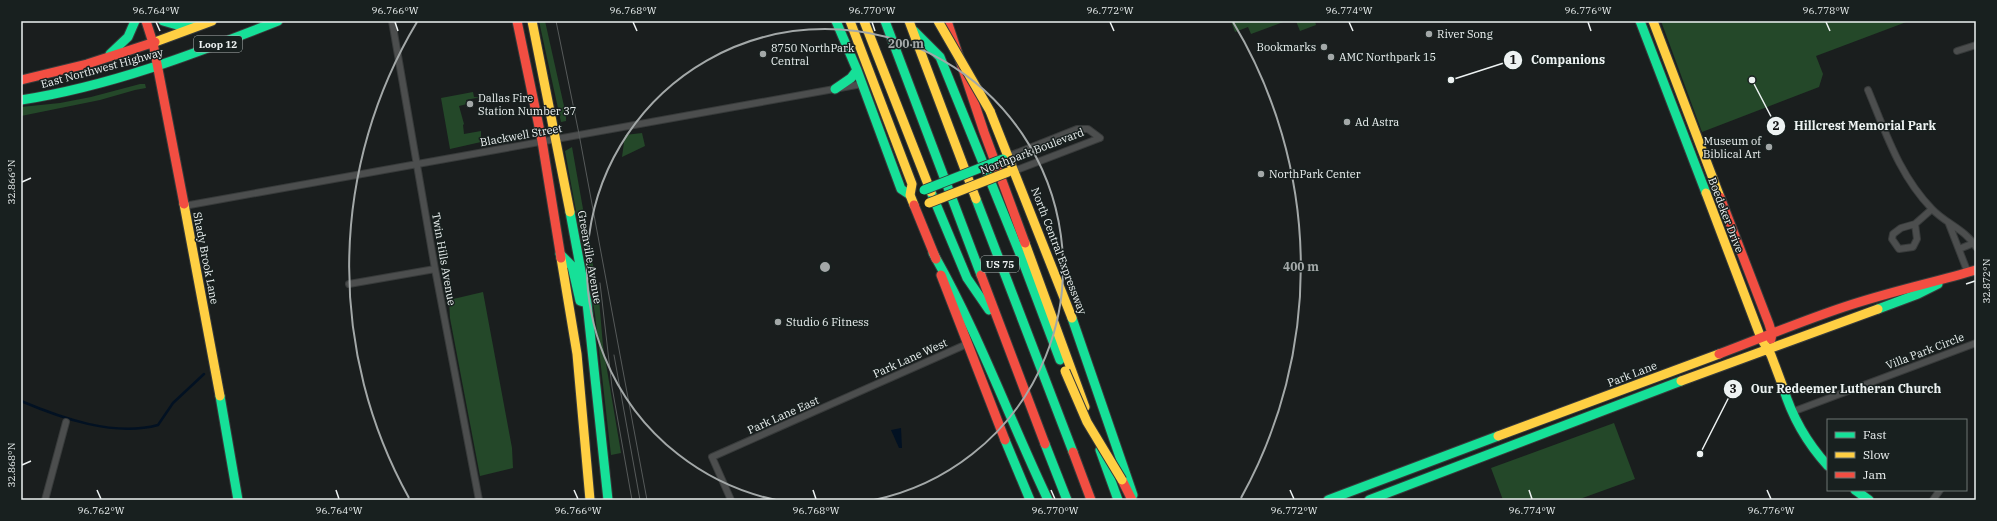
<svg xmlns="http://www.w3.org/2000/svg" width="1997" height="521" font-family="'IBM Plex Serif',serif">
<rect width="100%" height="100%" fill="#1a1e1e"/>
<path fill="#244829" d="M539,21H545L566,115V121L561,122Z
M1231,21H1286L1251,34L1248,27L1235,32Z
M1296,21H1315L1316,25L1300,31Z
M1661,21H1909L1816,56L1823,74L1819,87L1702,132Z
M140,84H145L146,88L135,90L100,100L21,116V107L60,103L91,97Z
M473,92L474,97H481L466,100L467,104L459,106L464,124L463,125L464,134L481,131V142L450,149L441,98Z
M642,133L645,146L622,157L625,135Z
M572,147L599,299L603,346L621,453L611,455L595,314L565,151Z
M483,292L512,448L513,468L480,476L450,318L449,300Z
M1614,423L1635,479L1577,500H1503L1491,468Z"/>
<path fill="#021122" d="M901,428L902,448H899L891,430Z"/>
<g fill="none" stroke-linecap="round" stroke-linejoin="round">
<path stroke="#021122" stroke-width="2.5" d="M21,401C61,418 114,437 158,425L173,403L204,374"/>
<defs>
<path id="street" d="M392,21L435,269L479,500
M1957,51L1976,45
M1868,90C1886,133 1899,175 1932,209C1945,223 1966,230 1976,247
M1009,156L1077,129H1088L1100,138
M1014,171L1100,138
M184,206L862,84
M1915,224L1917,239L1913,247L1899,249L1892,239L1893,234L1901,228Z
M1915,224L1932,209
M1949,224L1968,273
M1959,249L1974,243
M349,284L435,269
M1792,412L1976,343
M45,500L66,422
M731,500L712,457L967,344
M1933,500L1940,490"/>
<path id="fast" d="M163,21L177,25L198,23
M836,21L857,70L901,189L910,195
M885,21L981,275
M1640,21L1706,193
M914,31L940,57L1020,254L1060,360
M110,54L128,37L135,21
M835,89L851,78L857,70
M21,100C111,86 194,54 278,21
M931,192L967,278L989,310
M976,199L1073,452
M570,212L587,303L608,500
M933,253C978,332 1009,418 1048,500
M560,254L572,266L580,301L587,303
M1878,309L1918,294L1938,284
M1072,318L1133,495
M1783,387C1792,417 1807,443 1828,466
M220,396L238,500
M1005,440L1030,500
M1045,444L1067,500
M1100,450L1118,500
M1855,490L1869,500
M1328,500L1498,436
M1369,500L1681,381"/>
<path id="slow" d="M532,21L570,212
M850,21L912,184L910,195L914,205
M864,21L931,192
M909,21L976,199
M1653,21L1720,197
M155,42L212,21
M990,111L1072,318
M1706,193L1761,338L1771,355L1783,387
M184,204L220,396
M1025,243L1085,407
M561,258L577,354L590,500
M1681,381L1878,309
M1498,436L1719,354"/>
<path id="jam" d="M146,21L153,43L184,204
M517,21L542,141L561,258
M947,21L984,132L1025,243
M21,80L87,64L155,42
M1720,197L1769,324L1772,334L1771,339
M914,205L936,259
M941,275L1005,440
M981,275L1045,444
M1719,354C1761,338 1802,321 1844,307C1888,292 1932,283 1976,270
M1073,452L1091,500
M1122,480L1132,500"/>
</defs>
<use href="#street" stroke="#383b3b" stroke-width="8"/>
<use href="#fast" stroke="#383b3b" stroke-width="11"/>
<use href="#slow" stroke="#383b3b" stroke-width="11"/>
<use href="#jam" stroke="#383b3b" stroke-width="11"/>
<use href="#street" stroke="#4c4e4e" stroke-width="6"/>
<use href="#fast" stroke="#16e098" stroke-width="9"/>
<use href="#slow" stroke="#ffcf43" stroke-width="9"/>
<use href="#jam" stroke="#f24e42" stroke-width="9"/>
<path stroke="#565a5a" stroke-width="1" d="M556,21L579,134L647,500
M600,283L612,387L632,500
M614,355L640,500"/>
<defs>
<path id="fast-bridge" d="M924,190L1003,159"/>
<path id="slow-bridge" d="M938,21L990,111
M929,203L1008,172
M1065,371L1087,422L1122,480"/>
</defs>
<use href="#fast-bridge" stroke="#383b3b" stroke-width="11" stroke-linecap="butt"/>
<use href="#slow-bridge" stroke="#383b3b" stroke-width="11" stroke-linecap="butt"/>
<use href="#fast-bridge" stroke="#16e098" stroke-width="9"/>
<use href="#slow-bridge" stroke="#ffcf43" stroke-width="9"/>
</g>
<path fill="none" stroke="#edf2f2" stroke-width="1.5" d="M156,22L160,31M395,22L398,31M633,22L637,31M872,22L875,31M1110,22L1114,31M1349,22L1353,31M1588,22L1591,31M1826,22L1830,31M22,182L31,178M1966,284L1975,281M22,465L31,461M97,490L101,499M336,490L339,499M574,490L578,499M813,490L816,499M1051,490L1055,499M1290,490L1294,499M1529,490L1532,499M1767,490L1771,499"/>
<g fill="none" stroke="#a3a8a8" stroke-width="2">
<path d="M776 500A238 238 0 1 1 874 500"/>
<path d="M409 498A476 476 0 0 1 417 22M1233 22A476 476 0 0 1 1241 498"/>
</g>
<g fill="#a3a8a8" stroke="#18201f" stroke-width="1.5">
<circle cx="1429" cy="34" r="4"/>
<circle cx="1324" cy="47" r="4"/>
<circle cx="763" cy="54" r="4"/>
<circle cx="1331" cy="57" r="4"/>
<circle cx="470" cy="104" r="4"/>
<circle cx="1347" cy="122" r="4"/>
<circle cx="1769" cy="147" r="4"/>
<circle cx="1261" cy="174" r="4"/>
<circle cx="778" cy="322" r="4"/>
</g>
<g text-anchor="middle" stroke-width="3" stroke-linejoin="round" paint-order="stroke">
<g fill="#18201f" stroke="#adb3b3" stroke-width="1">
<rect x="194" y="36" width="48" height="16" rx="3"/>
<rect x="981" y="256" width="38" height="16" rx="3"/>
</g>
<g font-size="10" font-weight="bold" fill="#edf2f2">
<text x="218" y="48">Loop 12</text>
<text x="1000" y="268">US 75</text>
</g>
<g font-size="11" fill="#edf2f2" stroke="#18201f" text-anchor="start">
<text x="1437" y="38">River Song</text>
<text x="1316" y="51" text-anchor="end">Bookmarks</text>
<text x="771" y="52">8750 NorthPark<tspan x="771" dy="13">Central</tspan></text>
<text x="1339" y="61">AMC Northpark 15</text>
<text x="478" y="102">Dallas Fire<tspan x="478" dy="13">Station Number 37</tspan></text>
<text x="1355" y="126">Ad Astra</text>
<text x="1761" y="145" text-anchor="end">Museum of<tspan x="1761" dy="13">Biblical Art</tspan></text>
<text x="1269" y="178">NorthPark Center</text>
<text x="786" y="326">Studio 6 Fitness</text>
</g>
<g font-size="11" fill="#edf2f2" stroke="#18201f">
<text transform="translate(102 68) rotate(-15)" y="4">East Northwest Highway</text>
<text transform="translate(521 135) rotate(-10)" y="4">Blackwell Street</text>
<text transform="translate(1032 151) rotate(-21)" y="4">Northpark Boulevard</text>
<text transform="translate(1726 215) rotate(69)" y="4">Boedeker Drive</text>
<text transform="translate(1059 251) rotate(69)" y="4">North Central Expressway</text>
<text transform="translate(590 257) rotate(80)" y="4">Greenville Avenue</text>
<text transform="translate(206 258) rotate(79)" y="4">Shady Brook Lane</text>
<text transform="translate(444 259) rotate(80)" y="4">Twin Hills Avenue</text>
<text transform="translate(1925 351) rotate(-21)" y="4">Villa Park Circle</text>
<text transform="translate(910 358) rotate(-24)" y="4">Park Lane West</text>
<text transform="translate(1632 374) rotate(-21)" y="4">Park Lane</text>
<text transform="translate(783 415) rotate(-24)" y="4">Park Lane East</text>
</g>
</g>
<circle cx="825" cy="267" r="6" fill="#a3a8a8" stroke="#18201f" stroke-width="2"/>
<g font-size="12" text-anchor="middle" font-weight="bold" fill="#a3a8a8" stroke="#18201f" stroke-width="3" stroke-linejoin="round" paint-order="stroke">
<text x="906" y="48">200 m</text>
<text x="1301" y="271">400 m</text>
</g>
<path fill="none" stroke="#edf2f2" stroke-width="1.5" d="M1451 80L1513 60M1752 80L1776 126M1700 454L1733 389"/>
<g fill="#edf2f2" stroke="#18201f" stroke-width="1.5">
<circle cx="1451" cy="80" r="4"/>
<circle cx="1752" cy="80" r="4"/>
<circle cx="1700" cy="454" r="4"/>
<circle cx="1513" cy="60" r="10"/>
<circle cx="1776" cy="126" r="10"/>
<circle cx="1733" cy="389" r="10"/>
</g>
<g font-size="12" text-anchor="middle" font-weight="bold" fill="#111">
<text x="1513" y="64">1</text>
<text x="1776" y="130">2</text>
<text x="1733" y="393">3</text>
</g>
<g font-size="12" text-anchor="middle" font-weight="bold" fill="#edf2f2" stroke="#18201f" stroke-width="3" stroke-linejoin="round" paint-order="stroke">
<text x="1568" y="64">Companions</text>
<text x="1865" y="130">Hillcrest Memorial Park</text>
<text x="1846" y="393">Our Redeemer Lutheran Church</text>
</g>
<rect width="1997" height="521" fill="none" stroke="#18201f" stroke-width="44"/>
<rect x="1827" y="419" width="140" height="72" fill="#18201f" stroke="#6d7473"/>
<rect x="1835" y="432" width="20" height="6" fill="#16e098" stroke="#6d7473"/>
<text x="1863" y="439" font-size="12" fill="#edf2f2">Fast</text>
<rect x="1835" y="452" width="20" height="6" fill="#ffcf43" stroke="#6d7473"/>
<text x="1863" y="459" font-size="12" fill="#edf2f2">Slow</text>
<rect x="1835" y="472" width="20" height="6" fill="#f24e42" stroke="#6d7473"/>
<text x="1863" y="479" font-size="12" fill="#edf2f2">Jam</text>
<rect x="22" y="22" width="1953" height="477" fill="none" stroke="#edf2f2" stroke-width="1.5"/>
<g font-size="10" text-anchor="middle" fill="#edf2f2">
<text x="156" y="14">96.764°W</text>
<text x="395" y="14">96.766°W</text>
<text x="633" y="14">96.768°W</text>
<text x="872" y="14">96.770°W</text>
<text x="1110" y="14">96.772°W</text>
<text x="1349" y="14">96.774°W</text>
<text x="1588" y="14">96.776°W</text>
<text x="1826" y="14">96.778°W</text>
<text transform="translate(11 182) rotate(-90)" y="4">32.866°N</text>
<text transform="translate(1986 281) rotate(-90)" y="4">32.872°N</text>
<text transform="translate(11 465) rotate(-90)" y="4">32.868°N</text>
<text x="101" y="514">96.762°W</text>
<text x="339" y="514">96.764°W</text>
<text x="578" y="514">96.766°W</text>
<text x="816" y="514">96.768°W</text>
<text x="1055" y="514">96.770°W</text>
<text x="1294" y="514">96.772°W</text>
<text x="1532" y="514">96.774°W</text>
<text x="1771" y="514">96.776°W</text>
</g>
</svg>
